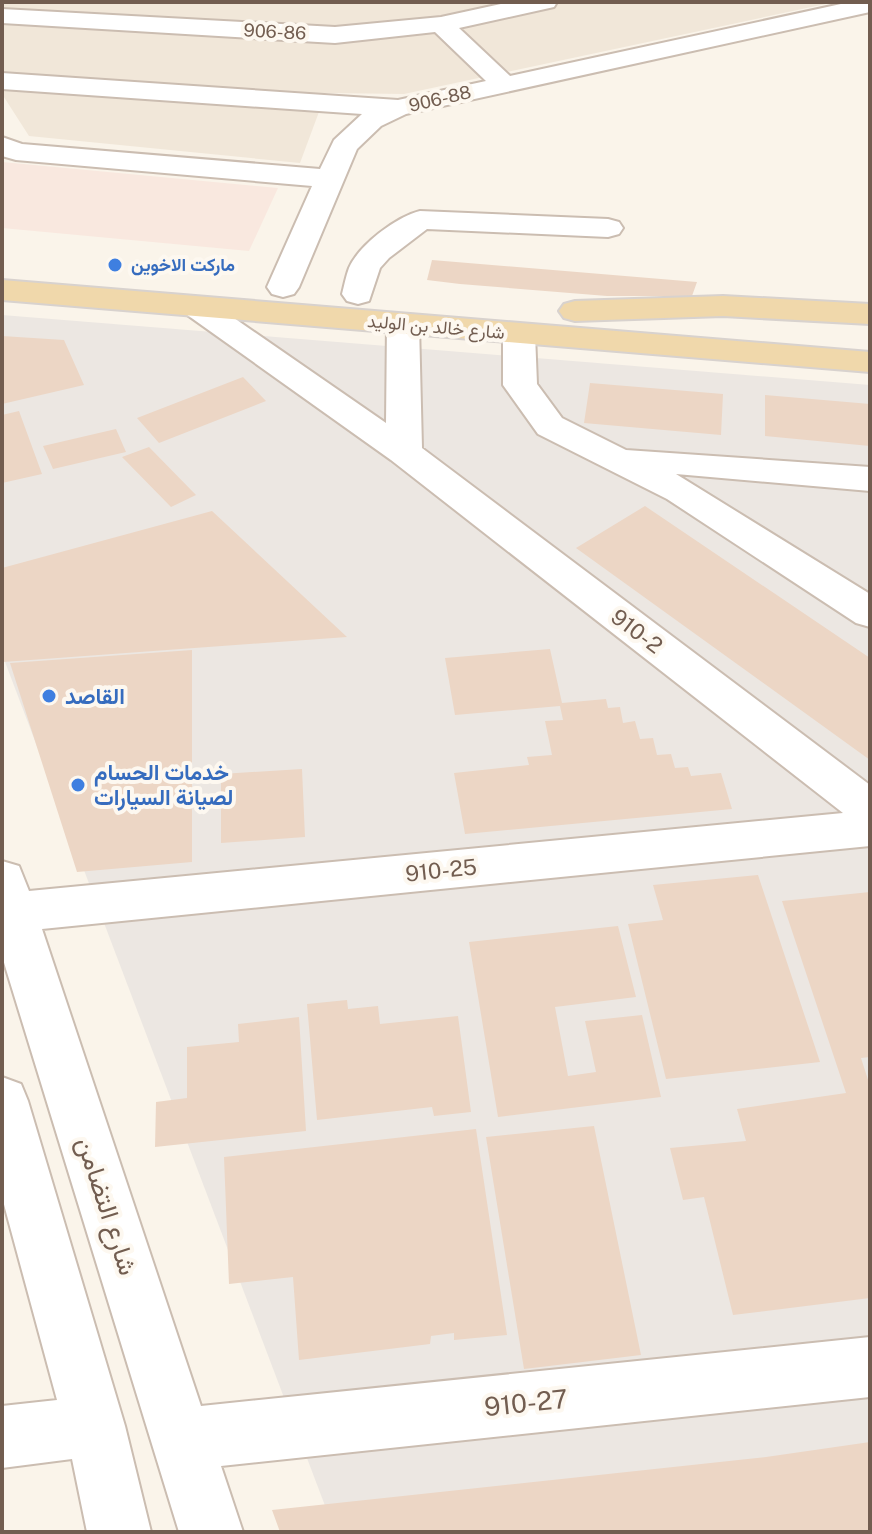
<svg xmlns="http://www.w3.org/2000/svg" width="872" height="1534" font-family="'Public Sans',Vazirmatn,sans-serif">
<rect width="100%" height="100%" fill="#faf4ea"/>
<path fill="#f1e7d9" d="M2,2H835L404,94L326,93L300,163L29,136L2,94Z"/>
<path fill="#f9e8df" d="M2,162L278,188L249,251L2,228Z"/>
<path fill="#ece7e2" d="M2,315L870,385V1532H335L2,654Z"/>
<path fill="#ecd6c5" d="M432,260L697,282L692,296H607L460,284L427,280Z
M2,336L64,340L84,385L2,404Z
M243,377L266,401L159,443L137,418Z
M590,383L723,394L721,435L584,423Z
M765,395L870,404V446L765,436Z
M19,411L42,474L2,483V415Z
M116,429L126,452L53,469L43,446Z
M149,447L196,495L171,507L122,457Z
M645,506L870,658V760L576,548Z
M212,511L347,637L3,662L2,568Z
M550,649L562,703L606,699L608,708L620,707L623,723L635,721L640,739L653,738L657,755L671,754L675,768L688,767L691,776L721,773L732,809L465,834L454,773L529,765L527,757L552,755L545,721L563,720L560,706L455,715L445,658Z
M192,650V862L77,872L10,663Z
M302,769L305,837L221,843V774Z
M758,875L820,1062L666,1079L628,924L663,920L653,885Z
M870,892V1057L861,1058L870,1086V1298L733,1315L704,1197L683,1200L670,1148L746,1141L737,1109L846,1093L782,901Z
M618,926L636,997L555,1007L568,1076L596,1072L585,1021L642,1015L661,1097L498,1117L469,942Z
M347,1000L348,1009L378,1006L380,1024L458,1016L471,1112L434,1116L432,1107L317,1120L307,1004Z
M299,1017L306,1131L155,1147L156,1102L187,1098V1047L239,1042L238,1024Z
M594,1126L641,1355L524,1369L486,1137Z
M476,1129L507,1335L454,1340V1333L431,1336L430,1344L299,1360L293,1277L229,1284L224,1157Z
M870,1442V1532H280L272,1510L766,1457Z"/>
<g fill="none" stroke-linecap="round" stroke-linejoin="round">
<defs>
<path id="minor" d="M510,2H557L554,7L459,28L510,76L850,2H870V12L406,114L381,126L357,149L299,287L294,294L283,297L272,294L267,287L312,186L16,160L2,156V137L22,144L320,169L334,140L362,114L2,89V73L398,100L486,81L435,32L335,43L2,23V9L335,27L441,17Z
M420,211L608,219L619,222L623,228L619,234L608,237L427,229L389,258L380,268L369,301L358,304L347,301L342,294C344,286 346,276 349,268C359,245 396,217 420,211Z
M197,297L208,300L386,423L387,324L391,317L403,314L415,317L419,324L422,448L870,785V846L42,929L201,1406L870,1337V1397L221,1466L243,1532H179L2,956V861L19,866L29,891L843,813L391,460L186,314L181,307L186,300Z
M519,324L531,327L535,334L537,384L562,418L626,450L870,467V491L676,474L870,594V627L856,623L667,499L538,434L503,385V334L507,327Z
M2,1077L21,1084L28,1101L125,1426L151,1532H87L72,1459L2,1468V1406L57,1400L2,1197Z"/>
<path id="major" d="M2,280L870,352V372L2,300Z
M723,296L870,304V324L723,316L575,321L564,318L559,311L564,304L575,301Z"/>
</defs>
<use href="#minor" stroke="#cbbdb1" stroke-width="4"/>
<use href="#major" stroke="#d8d2ce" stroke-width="4"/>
<use href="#minor" fill="#fff" fill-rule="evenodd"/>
<use href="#major" fill="#f0d8ab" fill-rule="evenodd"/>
</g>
<g fill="#3f7fe0" stroke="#fdf8f0" stroke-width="3">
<circle cx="115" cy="265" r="8"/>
<circle cx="49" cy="696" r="8"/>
<circle cx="78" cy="785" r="8"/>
</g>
<g text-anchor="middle" stroke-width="8" stroke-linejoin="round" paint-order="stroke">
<g font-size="18" fill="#725d50" stroke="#fdf8f0">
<text transform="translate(275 32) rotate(3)" y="6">906-86</text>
<text transform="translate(440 99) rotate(-13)" y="6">906-88</text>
<text transform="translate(436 327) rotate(5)" y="6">شارع خالد بن الوليد</text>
</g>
<g font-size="18" font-weight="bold" fill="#366cbe" stroke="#fdf8f0" text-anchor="start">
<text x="131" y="271">ماركت الاخوين</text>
</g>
<g font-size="22" fill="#725d50" stroke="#fdf8f0">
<text transform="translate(637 631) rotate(37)" y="8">910-2</text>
<text transform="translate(441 870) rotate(-6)" y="8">910-25</text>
</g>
<g font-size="22" font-weight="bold" fill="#366cbe" stroke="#fdf8f0" text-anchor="start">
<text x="65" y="704">القاصد</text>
<text x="94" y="780">خدمات الحسام<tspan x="94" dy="25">لصيانة السيارات</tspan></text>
</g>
<g font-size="26" fill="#725d50" stroke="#fdf8f0">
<text transform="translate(107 1206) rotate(72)" y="9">شارع التضامن</text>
<text transform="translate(526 1403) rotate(-6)" y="9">910-27</text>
</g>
</g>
<rect width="872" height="1534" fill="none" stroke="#725d50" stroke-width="8"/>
</svg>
